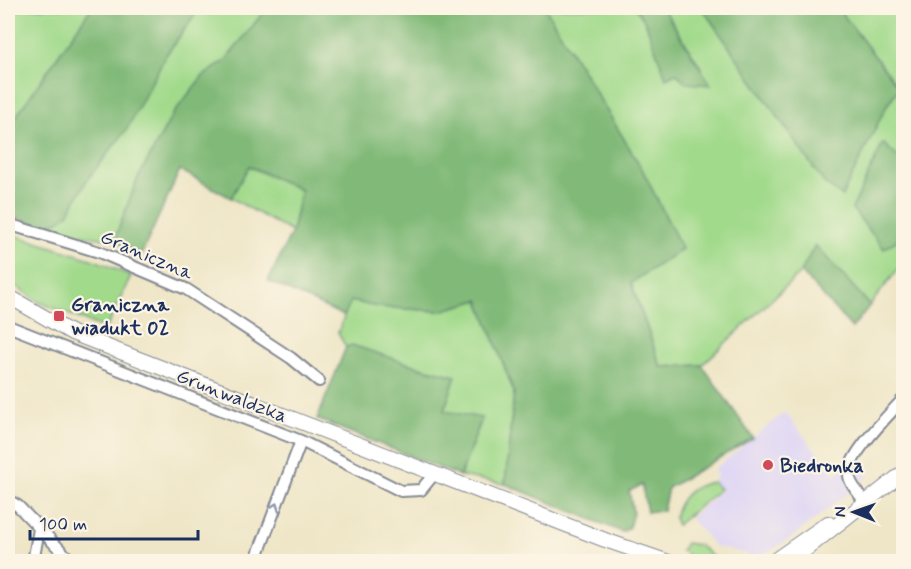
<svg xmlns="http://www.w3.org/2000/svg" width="911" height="569" font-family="Mynerve,sans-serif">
<rect width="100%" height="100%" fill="#fcf5e5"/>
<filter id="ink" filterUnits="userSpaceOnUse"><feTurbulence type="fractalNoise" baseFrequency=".0167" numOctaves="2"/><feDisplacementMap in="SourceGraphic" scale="12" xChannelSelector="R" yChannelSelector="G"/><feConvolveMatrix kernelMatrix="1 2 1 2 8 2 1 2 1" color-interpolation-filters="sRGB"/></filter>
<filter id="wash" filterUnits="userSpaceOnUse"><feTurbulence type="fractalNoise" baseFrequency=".008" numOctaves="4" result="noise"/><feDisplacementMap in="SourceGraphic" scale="24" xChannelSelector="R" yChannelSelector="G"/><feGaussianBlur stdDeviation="1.35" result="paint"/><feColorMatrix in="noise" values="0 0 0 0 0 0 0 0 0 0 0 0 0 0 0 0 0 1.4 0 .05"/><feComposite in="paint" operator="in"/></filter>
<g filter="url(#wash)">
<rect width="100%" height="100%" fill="#efe6c7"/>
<path fill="#ded5f5" d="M785,412L835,475L854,460L868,477L791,538L753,561L748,554L715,547L690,518L721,491L713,482L717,475L713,470Z"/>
<path fill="#a2da8c" stroke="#5e8475" stroke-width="1.5" d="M8,8H92L8,134Z
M200,8H267L225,61L202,77L173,114L137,180L114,241L42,227Z
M545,8H635L645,21L667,77L676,73L702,69L663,8H706L870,137L887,105L899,88L838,8H903V164L900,237L903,236V263L870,305L815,246L801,272L702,365L661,367L631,283L682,249L642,169Z
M248,166L301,190L292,232L231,198Z
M8,233L97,261L131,276L106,329L39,302L8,281Z
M479,300L514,392L505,484L460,476L482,419L444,411L455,376L346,347L338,333L350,301L378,307L439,311Z
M713,482L720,489L677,525L674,518C679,498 692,485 713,482Z
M686,543L699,545L714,558L736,561H690L686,553L681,551Z"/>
<path fill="#81ba78" stroke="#4e746b" stroke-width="1.5" d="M91,8H200L166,55L127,129L87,180L68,214L57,222L42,227L8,214V128Z
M267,8H545L642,169L682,249L631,283L661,367L702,365L753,438L668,488L663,510L647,512L642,485L629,491L633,512L629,528L622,532L505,484L514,392L479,300L440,311L378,307L351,301L344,316L268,281L292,232L301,190L249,166L231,198L180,170L141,255L114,241L137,180L173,114L202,77L225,61Z
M635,8H663L711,85L686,83L676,73L666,78L645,21Z
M702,8H838L899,88L887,105L842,196L824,183Z
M883,143L904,163L903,236L884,249L852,209Z
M815,245L870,305L852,328L801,272Z
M352,345L422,368L456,376L444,411L482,418L460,476L317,419L346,347Z"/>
</g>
<g filter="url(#ink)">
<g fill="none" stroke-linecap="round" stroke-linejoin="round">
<defs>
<path id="street" d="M8,224L99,252L186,289L291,358L319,381
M8,326L301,441L401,491L421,490L434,474
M8,500L18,506L72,562
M864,501C859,493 848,483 849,473C849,454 891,413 904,398
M33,562L39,529
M255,562L301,441"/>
<path id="secondary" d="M8,296L72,333L605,540L669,562
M772,562L828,523
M790,562L904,472"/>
</defs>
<use href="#street" stroke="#858a92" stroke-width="14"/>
<use href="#secondary" stroke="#858a92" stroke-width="16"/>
<use href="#street" stroke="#fff" stroke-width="10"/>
<use href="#secondary" stroke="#fff" stroke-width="14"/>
</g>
<defs><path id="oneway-chevron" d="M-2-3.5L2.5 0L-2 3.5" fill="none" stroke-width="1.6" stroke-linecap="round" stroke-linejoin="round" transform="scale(1.5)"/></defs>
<use stroke="#8d97ae" href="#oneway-chevron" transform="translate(275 507) rotate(-70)"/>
</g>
<g fill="#d1495b" stroke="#fcf5e5" stroke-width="2">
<rect x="53" y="310" width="12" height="12" rx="3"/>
<circle cx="768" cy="465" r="6"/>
</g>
<g text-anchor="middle" stroke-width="4.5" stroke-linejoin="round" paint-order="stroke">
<g font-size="20" fill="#1b2f5e" stroke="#fcf5e5">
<text transform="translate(147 254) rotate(23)" y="7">Graniczna</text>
<text transform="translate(232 395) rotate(21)" y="7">Grunwaldzka</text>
</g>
<g font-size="20" font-weight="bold" fill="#1b2f5e" stroke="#fcf5e5" text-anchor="start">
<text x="71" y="311">Graniczna<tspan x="71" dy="23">wiadukt 02</tspan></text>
<text x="780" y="472">Biedronka</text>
</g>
</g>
<rect width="911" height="569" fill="none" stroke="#fcf5e5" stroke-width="30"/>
<g transform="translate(854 512) rotate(271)" stroke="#fcf5e5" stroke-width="4.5" paint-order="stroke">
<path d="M0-4.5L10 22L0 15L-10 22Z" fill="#1b2f5e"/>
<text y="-9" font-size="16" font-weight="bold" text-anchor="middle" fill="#1b2f5e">N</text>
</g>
<path d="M30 530v9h168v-9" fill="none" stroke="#1b2f5e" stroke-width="3"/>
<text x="39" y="530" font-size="18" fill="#1b2f5e" stroke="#fcf5e5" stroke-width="4.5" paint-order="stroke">100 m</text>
</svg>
